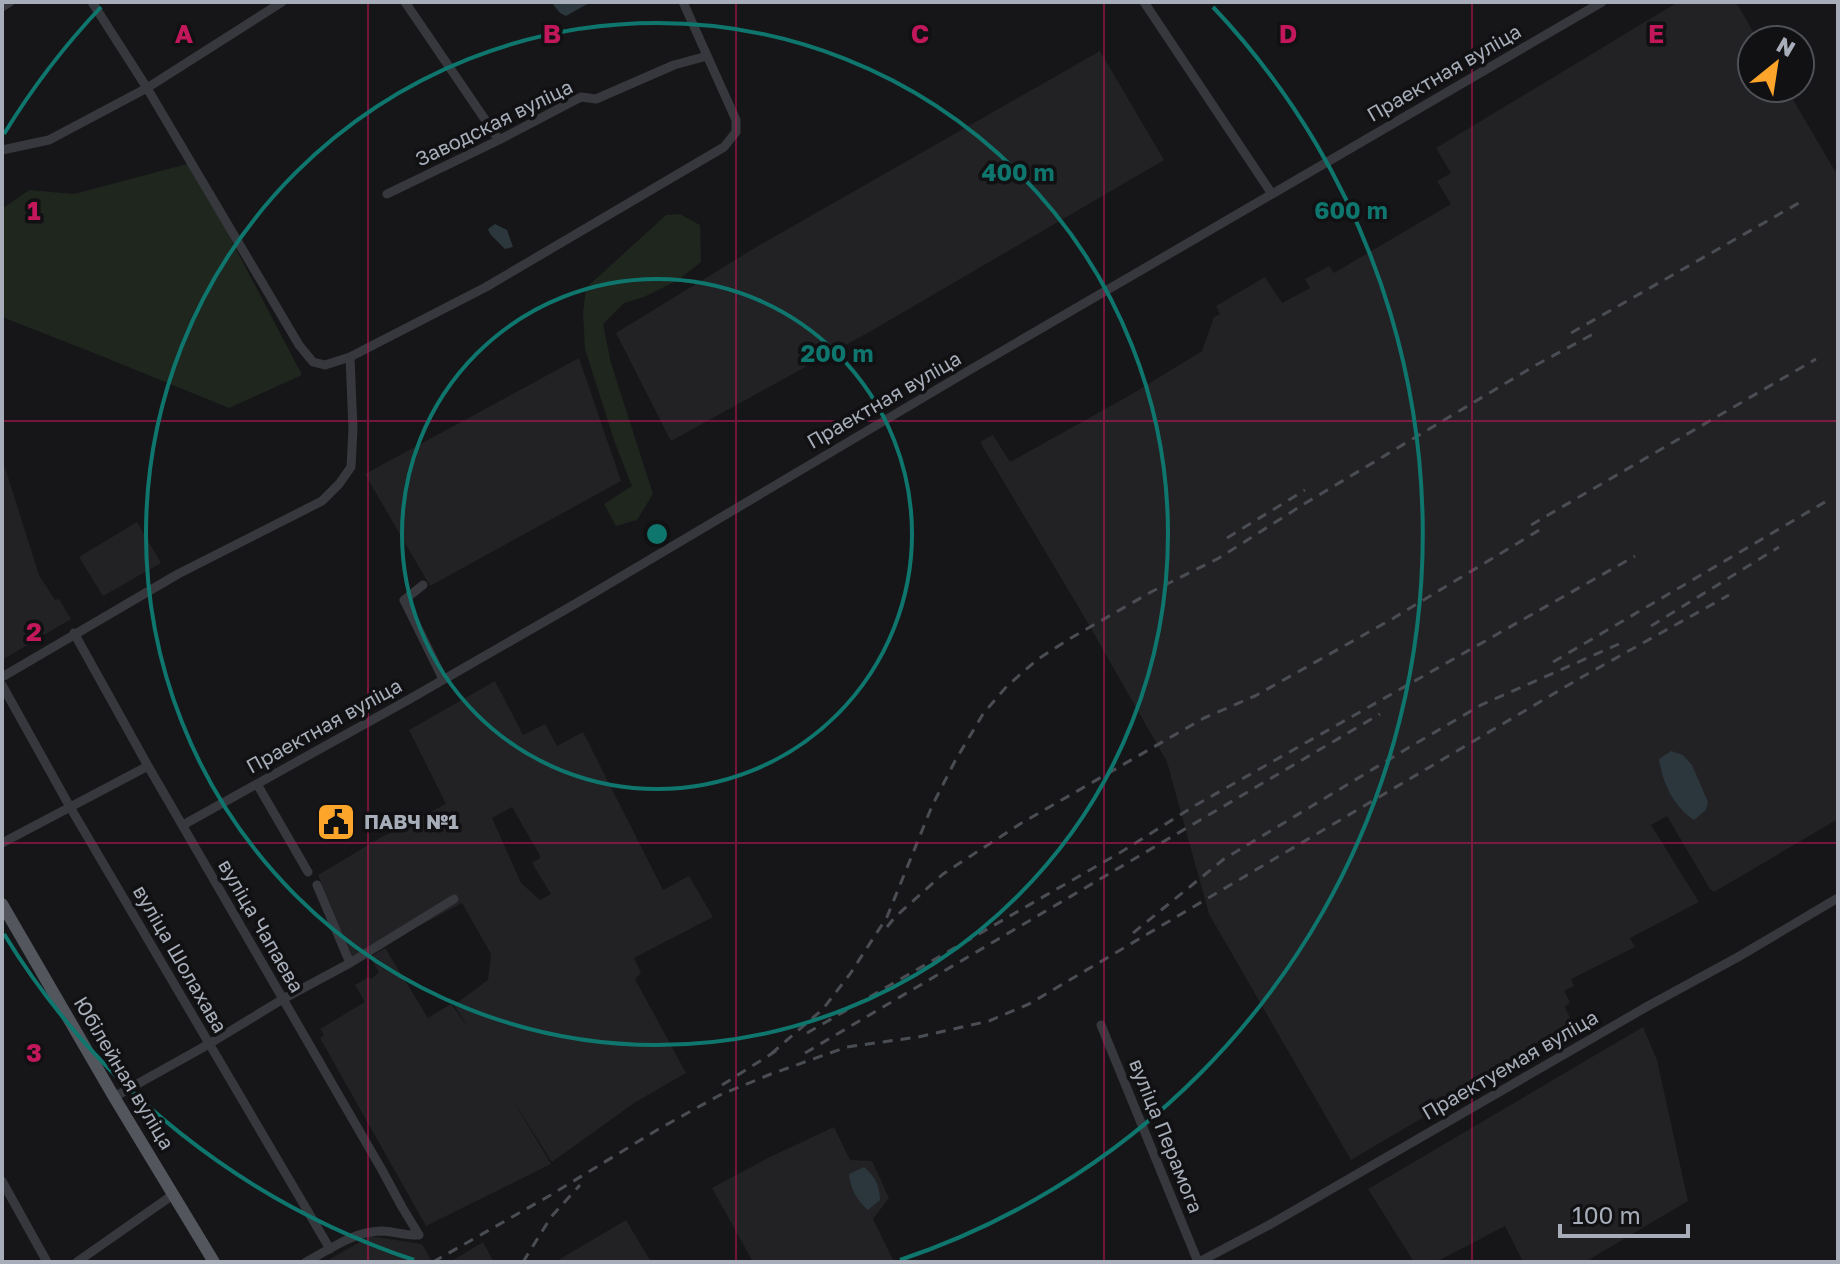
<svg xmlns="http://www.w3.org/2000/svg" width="1840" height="1264" font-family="'Golos Text',sans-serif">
<rect width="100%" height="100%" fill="#161618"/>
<path fill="#222225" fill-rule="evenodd" d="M1678,2H1736L1758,40H1752V88H1786L1838,176V819L1714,892L1710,889L1667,816L1651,825L1699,902L1630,938L1635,947L1571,979L1574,986L1564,991L1570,1002L1565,1007L1572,1022L1507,1061L1510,1066L1351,1160L1209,914L1167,762L1085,618L980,442L993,435L1010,462L1132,394L1202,351L1214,317L1220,314L1216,306L1265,277L1282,303L1310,288L1305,279L1329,266L1334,273L1451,204L1437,181L1451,173L1436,148Z
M1100,51L1164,160L871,331L671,441L616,333L758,246Z
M579,358L621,481L430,586L365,474Z
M2,458L39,575L55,600L59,599L71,619L2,660Z
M137,522L161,563L103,596L79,557Z
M495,681L523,735L545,724L557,746L583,732L663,890L689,876L713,917L634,958L641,973L635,979L686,1073L634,1103L552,1162L512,1099L551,1164L426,1226L320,1038L324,1035L320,1029L365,1002L355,985L369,977L371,979L379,972L370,957L385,948L428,1018L451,1004L468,1027L454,1005L488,980L491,954L462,903L354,961L318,875L380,838L446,804L409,730ZM512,807L539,854L540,858L532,863L551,894L540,900L521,883L492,818Z
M1643,1027L1657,1060L1688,1201L1585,1262H1523L1505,1226L1436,1262H1414L1368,1189Z
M834,1127L850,1160L872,1161L889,1198L873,1219L894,1262H753L712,1188L768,1158Z
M626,1220L651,1262H555Z
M370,1236L422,1244L431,1260L427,1262H318L322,1260L325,1262Z
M483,1242L494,1262H450Z"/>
<path fill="#1e261e" d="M191,163L302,375L229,408L99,355L2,317V209L29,190L74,194Z
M680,214L700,225L701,262L678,280L644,297L624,303L603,324L611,363L653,494L637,520L616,526L604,504L632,486L615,443L585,349L583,313L586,288L666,215Z"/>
<path fill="#2b363d" d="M551,2H591L566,16L560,13Z
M495,224L507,230L513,247L505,249L490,234L488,229Z
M1671,751L1683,755L1692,765L1708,802L1706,810L1694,820C1674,807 1662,782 1659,759Z
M864,1167C875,1176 880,1186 880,1200L868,1210C856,1199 851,1190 849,1174Z"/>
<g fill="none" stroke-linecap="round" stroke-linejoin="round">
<path stroke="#37383d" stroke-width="9" d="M92,2L147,88L282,2
M405,2L499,140
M1144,2L1272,194
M2,7L10,2
M2,150L49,140L147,88L299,345L313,362L325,365L350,357L486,287L724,147L736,132V120L683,2
M387,194L499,140L581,97L596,99L674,65L707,56
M423,585L404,600L443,679
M74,633L148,766L382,1170L402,1207L419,1235
M2,677L178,574L322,501L339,484L351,467L353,429L350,357
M2,685L70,807L330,1249
M257,784L308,872
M183,825L408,700L575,604L968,371L1602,2
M2,843L148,766
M317,885L350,963
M1101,1025L1198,1262
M114,1097L209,1044L283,999L350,963L454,899
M2,1181L47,1262
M77,1262L174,1194
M306,1262C331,1249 352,1232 381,1231C394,1231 406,1236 419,1235
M1199,1262L1269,1225L1648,1006L1738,957L1838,898"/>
<path stroke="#53565d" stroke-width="12" d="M2,904L114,1097L214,1262"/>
<path stroke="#4a4d53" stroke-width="3" stroke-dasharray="10 8" stroke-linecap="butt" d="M1571,333L1804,200
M1531,525L1816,359
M1227,538L1305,490
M1651,626L1779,547
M1553,662L1825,502
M887,927L895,917L943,874L1020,824L1204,718L1255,696L1392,619L1546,526
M1133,933L1224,859L1408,748L1481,705L1619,644
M807,1033L1121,852L1196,805L1635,556
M805,1053L1380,714
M771,1054L823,1009L850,974L887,917L932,806L955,761L983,714L1007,686L1038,659L1071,638L1151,592L1219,558L1304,504L1536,365L1595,333
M722,1085L779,1049
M433,1262L549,1196L657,1130L720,1095L771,1074L847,1047L918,1037L989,1021L1029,1004L1582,677L1729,595
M523,1262L551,1217L580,1185"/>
</g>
<path fill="none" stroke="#c2185b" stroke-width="2" stroke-opacity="0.55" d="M368,2V1262M736,2V1262M1104,2V1262M1472,2V1262M2,421H1838M2,843H1838"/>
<g fill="none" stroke="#0f766e" stroke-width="4">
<circle cx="657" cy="534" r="255"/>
<circle cx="657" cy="534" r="511"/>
<path d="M414 1260A766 766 0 0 1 4 934M4 134A766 766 0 0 1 101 7M1213 7A766 766 0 0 1 900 1260"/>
</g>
<defs>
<symbol id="civic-square" viewBox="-11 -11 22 22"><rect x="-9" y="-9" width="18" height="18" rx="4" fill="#fca52a" stroke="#111113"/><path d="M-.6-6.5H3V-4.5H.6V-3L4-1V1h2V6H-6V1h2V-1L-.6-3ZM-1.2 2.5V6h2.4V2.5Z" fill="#111"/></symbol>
</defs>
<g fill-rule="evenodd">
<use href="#civic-square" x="314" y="800" width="44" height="44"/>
</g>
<g text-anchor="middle" stroke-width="7" stroke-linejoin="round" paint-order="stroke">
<g font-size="20" fill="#a7aeb9" stroke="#111113">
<text transform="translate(1444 73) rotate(-30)" y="7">Праектная вуліца</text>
<text transform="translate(494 123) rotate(-26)" y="7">Заводская вуліца</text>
<text transform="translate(884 400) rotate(-30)" y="7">Праектная вуліца</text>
<text transform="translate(324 726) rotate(-29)" y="7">Праектная вуліца</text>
<text transform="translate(261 926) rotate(60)" y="7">вуліца Чапаева</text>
<text transform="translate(180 959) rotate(60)" y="7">вуліца Шолахава</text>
<text transform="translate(1510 1065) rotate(-30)" y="7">Праектуемая вуліца</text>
<text transform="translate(124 1073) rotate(59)" y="7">Юбілейная вуліца</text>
<text transform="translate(1166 1136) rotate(68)" y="7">вуліца Перамога</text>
</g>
<g font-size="20" font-weight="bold" fill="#a7aeb9" stroke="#111113" text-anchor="start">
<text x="364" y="829">ПАВЧ №1</text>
</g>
</g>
<g font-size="26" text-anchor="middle" font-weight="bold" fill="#c2185b" stroke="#111113" stroke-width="7" stroke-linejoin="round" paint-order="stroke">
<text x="184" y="43">A</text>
<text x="552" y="43">B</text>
<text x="920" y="43">C</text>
<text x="1288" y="43">D</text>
<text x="1656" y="43">E</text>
<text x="34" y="220">1</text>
<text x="34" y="641">2</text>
<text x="34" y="1062">3</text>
</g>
<circle cx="657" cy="534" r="12" fill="#0f766e" stroke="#111113" stroke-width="4"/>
<g font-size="24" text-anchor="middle" font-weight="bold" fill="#0f766e" stroke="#111113" stroke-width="7" stroke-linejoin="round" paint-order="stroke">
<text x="1018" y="181">400 m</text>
<text x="1351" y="219">600 m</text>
<text x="837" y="362">200 m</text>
</g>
<rect width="1840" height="1264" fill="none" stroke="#a7aeb9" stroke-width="8"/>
<g transform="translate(1776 64) rotate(30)"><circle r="38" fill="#111113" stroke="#4d5055" stroke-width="2"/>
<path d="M0-6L14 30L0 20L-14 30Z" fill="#fca52a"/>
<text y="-12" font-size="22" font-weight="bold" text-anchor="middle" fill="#a7aeb9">N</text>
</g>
<path d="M1560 1224v12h128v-12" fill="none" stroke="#a7aeb9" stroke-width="4"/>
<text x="1572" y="1224" font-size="24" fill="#a7aeb9" stroke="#111113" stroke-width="6" paint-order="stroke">100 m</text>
</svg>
